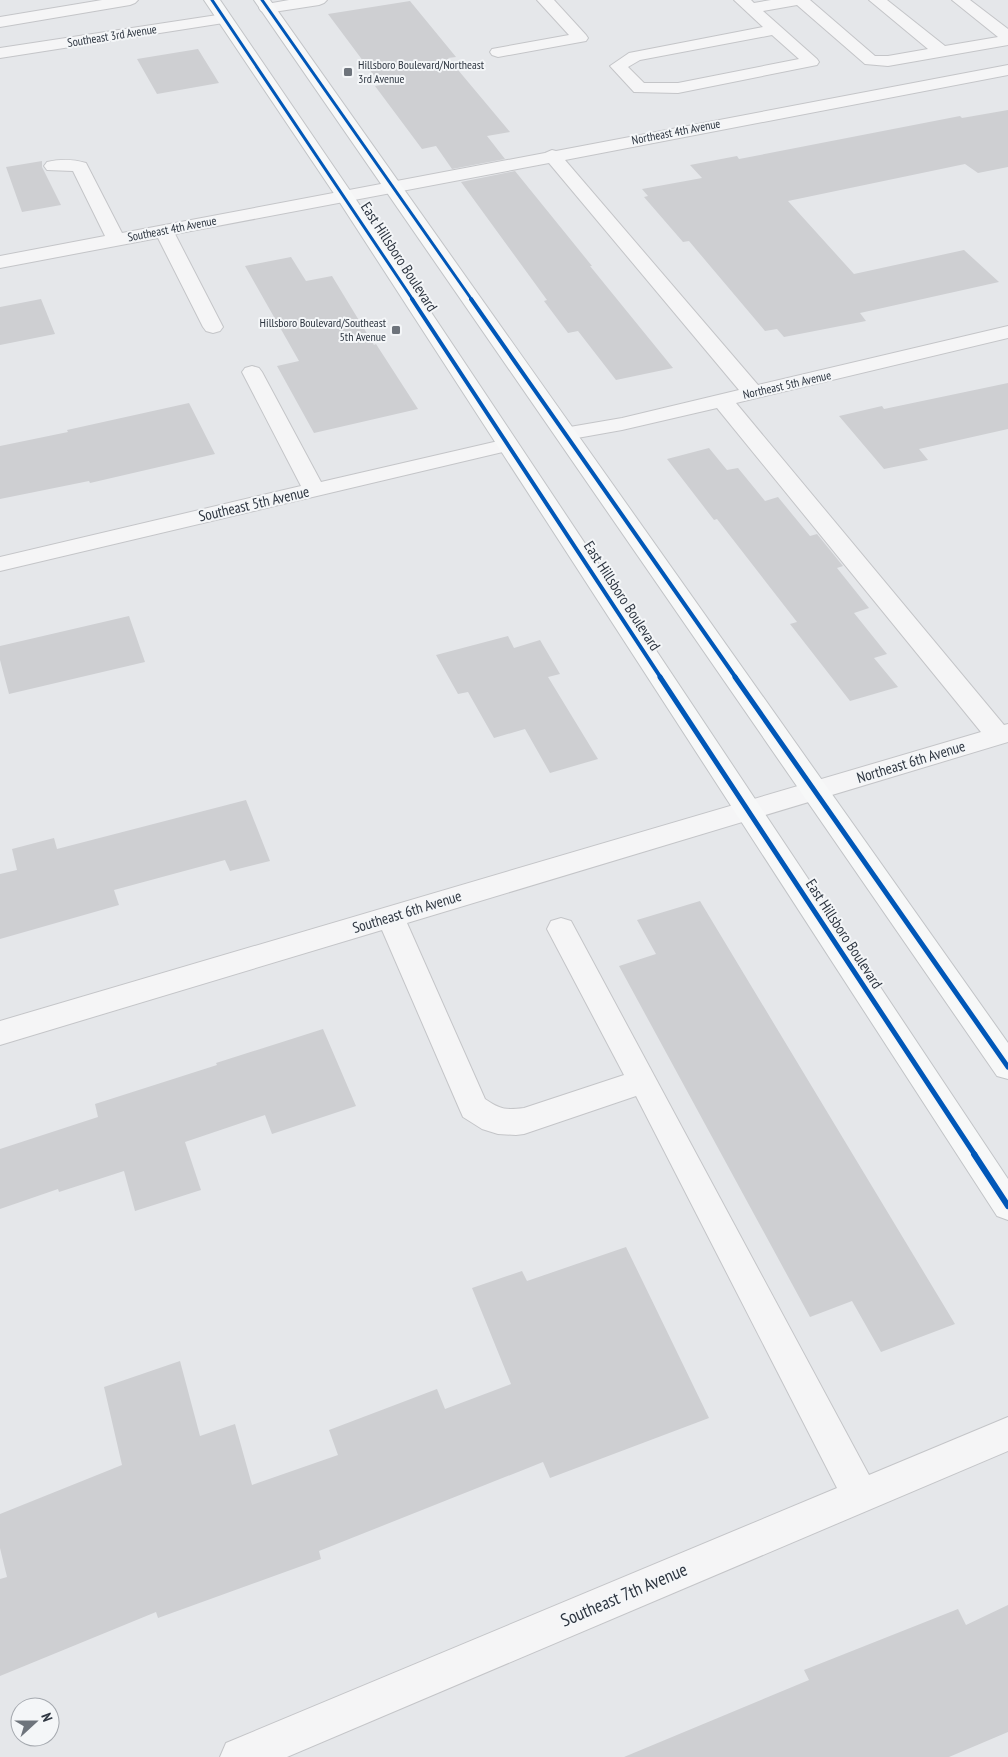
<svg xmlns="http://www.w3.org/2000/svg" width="1008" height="1757" font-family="'PT Sans Narrow',sans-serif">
<rect width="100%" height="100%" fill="#e5e7ea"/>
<path fill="#cecfd2" d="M410,1L456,57L448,58L510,132L487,136L505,159L452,169L436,146L422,149L375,86L381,85L328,14Z
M198,49L219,83L157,94L137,59Z
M1008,110V167L978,173L965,164L788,201L854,274L964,250L999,282L860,313L866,321L784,337L777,329L765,331L689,241L683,242L644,197L648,196L642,189L702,178L690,165L737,156L739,159L960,116L962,118Z
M42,161V167L61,205L22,212L6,167Z
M515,171L592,266H590L673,368L616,380L578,331L568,333L544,301L547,300L461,182Z
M291,257L306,281L332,276L374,345L376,344L418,409L314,433L277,366L299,361L245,266Z
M41,299L55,334L0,345V307Z
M1008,383V429L919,449L928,460L884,469L839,416L882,406L884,409Z
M189,403L215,454L90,483L89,481L0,499V446L68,432L67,430Z
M709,448L727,470L738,468L765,501L778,497L810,536L817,534L843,566L837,568L869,608L854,613L887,654L874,658L898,687L850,701L790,624L797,622L717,519L714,520L667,459Z
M129,616L145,662L9,694L0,660V646Z
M508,636L514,648L540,640L560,674L548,677L598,759L550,773L525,729L494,738L468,692L458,694L436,655Z
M246,800L270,861L230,871L225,860L114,890L119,905L0,939V874L17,870L12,849L54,838L57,849Z
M700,901L955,1324L881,1352L852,1301L810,1317L619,966L656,954L637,920Z
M323,1029L356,1106L272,1134L265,1115L185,1142L201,1190L135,1211L124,1171L59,1192L58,1189L0,1209V1149L98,1117L95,1104L217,1065L216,1063Z
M626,1247L709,1418L550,1478L543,1462L319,1551L321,1559L158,1618L156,1612L0,1676V1579L7,1577L0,1548V1514L122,1465L104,1387L180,1361L200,1436L235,1424L252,1485L338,1455L329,1430L437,1389L445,1409L511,1384L472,1288L522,1271L527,1281Z
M1008,1605V1732L949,1757H624L809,1680L804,1670L958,1609L966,1625Z"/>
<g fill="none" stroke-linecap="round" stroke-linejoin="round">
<defs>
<path id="minor" d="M102,0H138L135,3L130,5L0,27V17Z
M289,0H327L324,3L319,5L267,13L261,11L259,8L261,5Z
M537,0H554L586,35L588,38L586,41L498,57L492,55L490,52L492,49L569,35Z
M734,0H751L754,3L771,0H810L875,56H888L928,49L869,0H887L945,46L998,37L952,0H970L1008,29V45L888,66L865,64L797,5L763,11L817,59L819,62L817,65L678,93L634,92L610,66L629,53L763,27ZM772,35L799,59L678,83H644L628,67L640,60Z
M224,14L230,16L232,19L230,22L0,58V48Z
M1008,65V75L565,160L758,385L1008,326V338L736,403L1004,725L1008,724V742L407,923L485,1099C501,1110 506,1110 524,1108L624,1075L547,929L551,921L561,918L571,921L869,1475L1008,1417V1451L287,1757H220L226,1743L837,1488L636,1096L524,1134L516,1135L498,1134L482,1129L463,1117L459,1108L382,930L0,1045V1021L981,732L717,408L622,430L566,440L558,439L555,434L558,429L622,418L739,390L549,163L175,234L223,327L220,331L213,333L206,331L203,327L158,238L0,268V256L105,236L73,171L47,170L44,166L47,162C61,159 72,159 86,163L122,233L545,153L552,150L556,151Z
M252,366L259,368L262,372L321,482L507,439L515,440L518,445L515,450L507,451L0,571V557L301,486L242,372L245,368Z"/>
<path id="major" d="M204,0H220L353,195L1008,1179V1220L997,1216L335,195Z
M254,0H270L1008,1043V1079L997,1076Z"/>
</defs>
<use href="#minor" stroke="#c4c5c8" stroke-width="2"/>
<use href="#major" stroke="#c2c4c7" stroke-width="2"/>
<use href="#minor" fill="#f5f5f6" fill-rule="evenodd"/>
<use href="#major" fill="#f7f8f8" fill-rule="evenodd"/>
<defs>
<path id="cycleway-far3" d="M212,0L413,300
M262,0L472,300"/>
<path id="cycleway-far2" d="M412,299L661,678
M471,299L736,678"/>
<path id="cycleway-far1" d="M660,677L975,1155
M735,677L1008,1067"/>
<path id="cycleway" d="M974,1154L1008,1206"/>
</defs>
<use href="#cycleway-far3" stroke="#f4f6f8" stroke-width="5"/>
<use href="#cycleway-far2" stroke="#f4f6f8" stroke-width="6"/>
<use href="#cycleway-far1" stroke="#f4f6f8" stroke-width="8"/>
<use href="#cycleway" stroke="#f4f6f8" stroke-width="9"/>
<use href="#cycleway-far3" stroke="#0057b8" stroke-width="3"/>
<use href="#cycleway-far2" stroke="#0057b8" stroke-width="4"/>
<use href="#cycleway-far1" stroke="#0057b8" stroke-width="5"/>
<use href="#cycleway" stroke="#0057b8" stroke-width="6"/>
</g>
<g fill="#6e747c" stroke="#f4f6f8" stroke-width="2">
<rect x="343" y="67" width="10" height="10" rx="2.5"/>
<rect x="391" y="325" width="10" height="10" rx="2.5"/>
</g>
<g text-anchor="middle" stroke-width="4" stroke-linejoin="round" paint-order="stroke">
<g font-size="12" fill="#2e3641" stroke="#f4f6f8">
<text transform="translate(112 36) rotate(-9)" y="4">Southeast 3rd Avenue</text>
<text transform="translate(676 132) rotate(-11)" y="4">Northeast 4th Avenue</text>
<text transform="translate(172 229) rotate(-11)" y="4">Southeast 4th Avenue</text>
<text transform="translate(787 385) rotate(-13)" y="4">Northeast 5th Avenue</text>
</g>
<g font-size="12" fill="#2e3641" stroke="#f4f6f8" text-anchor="start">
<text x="358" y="69">Hillsboro Boulevard/Northeast<tspan x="358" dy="14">3rd Avenue</tspan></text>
<text x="386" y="327" text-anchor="end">Hillsboro Boulevard/Southeast<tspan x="386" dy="14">5th Avenue</tspan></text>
</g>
<g font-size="15" fill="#2e3641" stroke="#f4f6f8">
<text transform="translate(399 257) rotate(57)" y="5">East Hillsboro Boulevard</text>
<text transform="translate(254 504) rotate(-13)" y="5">Southeast 5th Avenue</text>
<text transform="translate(622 596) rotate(57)" y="5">East Hillsboro Boulevard</text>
<text transform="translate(911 762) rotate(-17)" y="5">Northeast 6th Avenue</text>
<text transform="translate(407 912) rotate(-17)" y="5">Southeast 6th Avenue</text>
<text transform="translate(844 934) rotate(57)" y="5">East Hillsboro Boulevard</text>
</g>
<g font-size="18" fill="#2e3641" stroke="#f4f6f8">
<text transform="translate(624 1595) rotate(-23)" y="6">Southeast 7th Avenue</text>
</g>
</g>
<g transform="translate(35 1722) rotate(69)"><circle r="24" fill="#f4f6f8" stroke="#a5a9af"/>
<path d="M0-4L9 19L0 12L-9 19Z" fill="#6e747c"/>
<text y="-8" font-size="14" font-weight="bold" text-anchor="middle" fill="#2e3641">N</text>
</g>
</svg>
